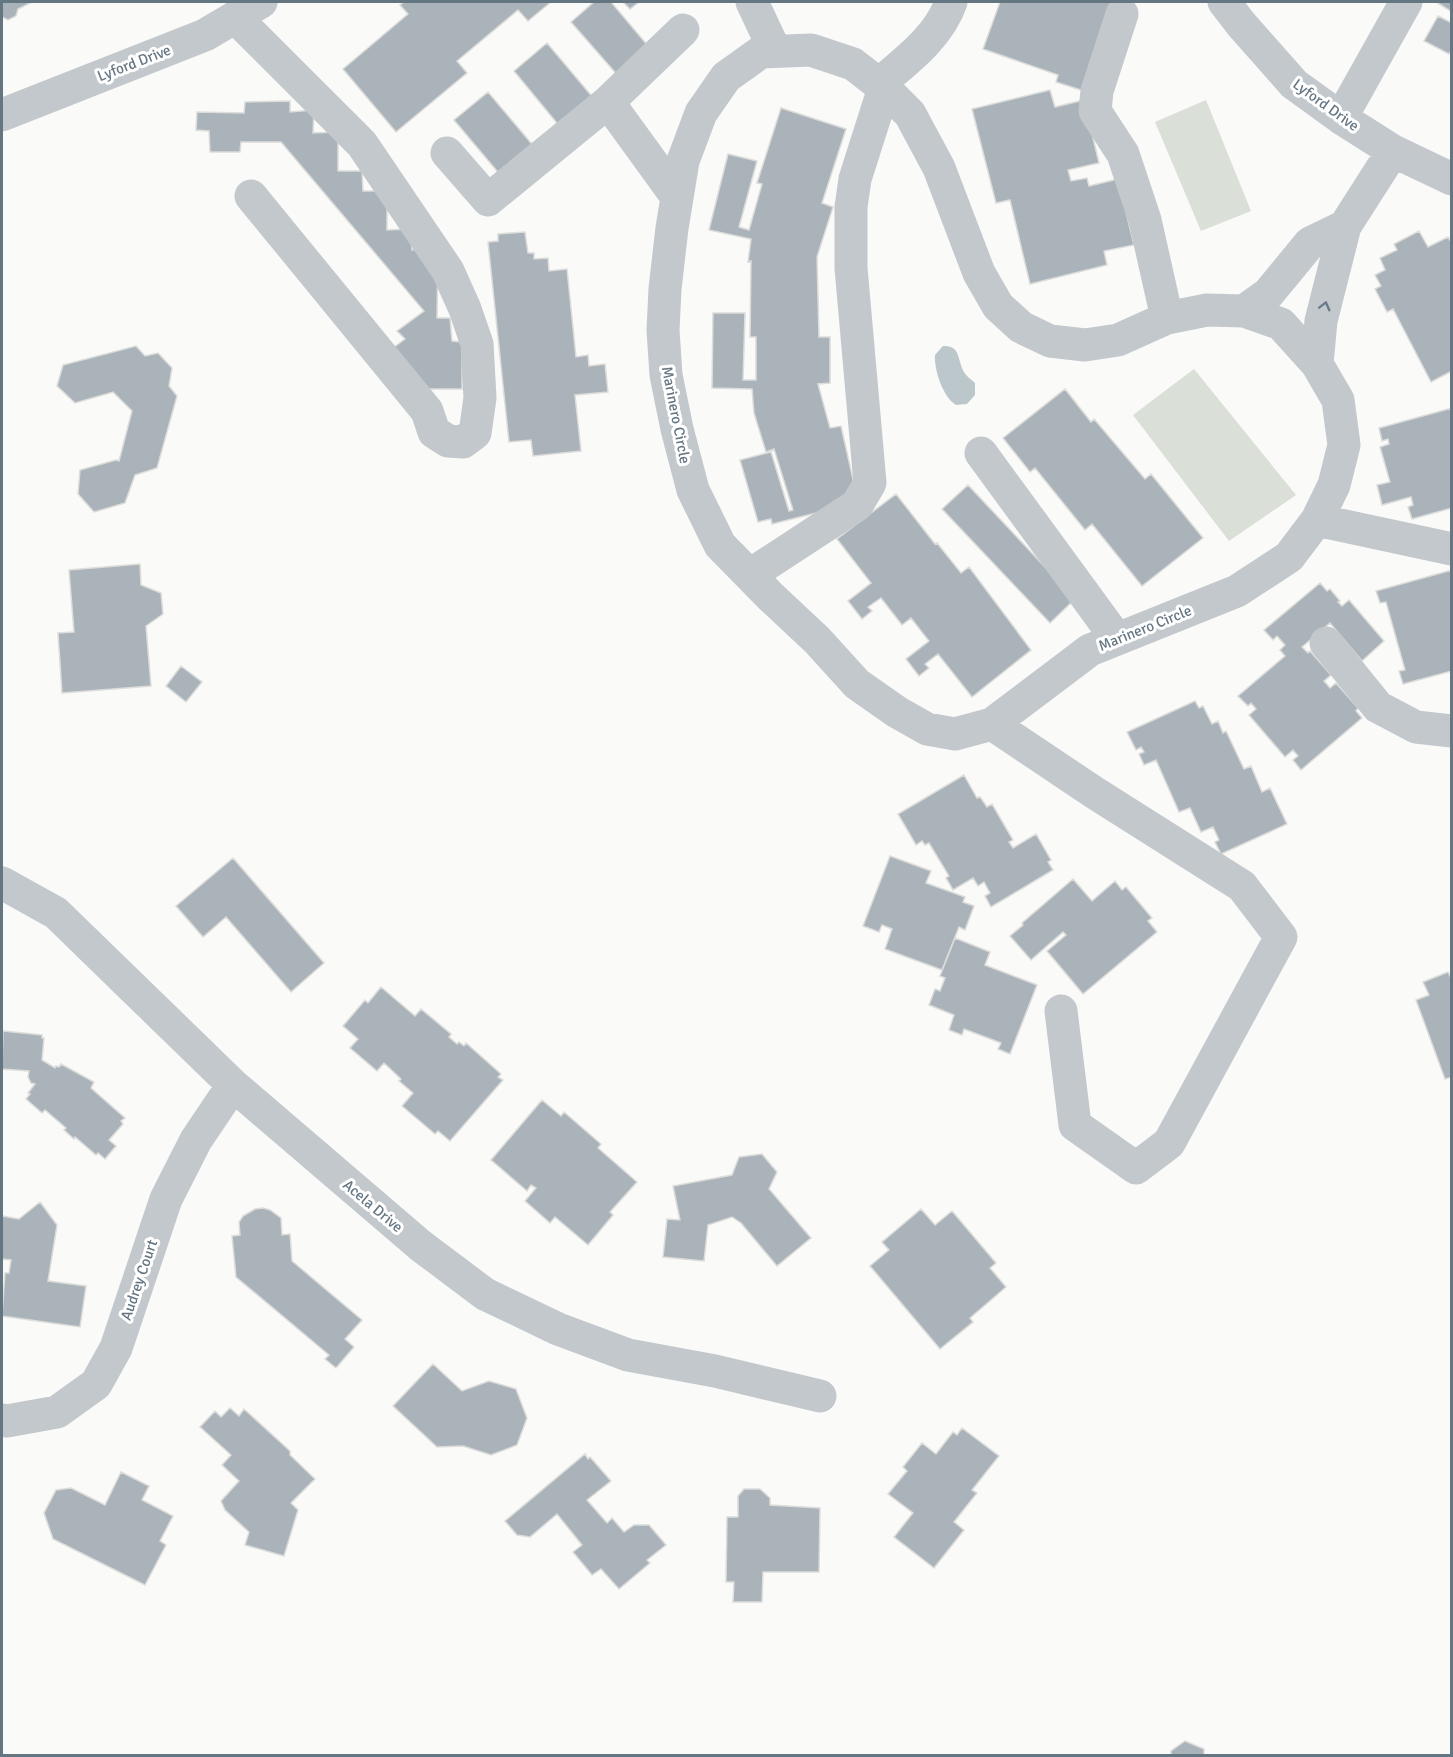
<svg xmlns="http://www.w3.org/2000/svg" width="1453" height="1757" font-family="Signika,sans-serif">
<rect width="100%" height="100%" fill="#fafaf8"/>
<path fill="#dadfd7" d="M1206,100L1251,211L1201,231L1155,122Z
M1194,369L1296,495L1229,541L1133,415Z"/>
<path fill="#bbc7cb" d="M943,346C961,345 957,360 964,372C966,376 972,380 975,383V395L967,404L956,405C943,397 934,370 935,355Z"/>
<path fill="#aab3b9" stroke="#dcdcda" stroke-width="1.5" d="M2,2H32L18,9L16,16L8,20L2,17Z
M404,2H551L528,21L518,10L457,61L467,73L396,132L343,69L408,14L400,5Z
M594,2H611L649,47L620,78L571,22Z
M623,2H639L630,9Z
M1000,2H1115L1084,91L1056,82L1058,75L983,49Z
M1436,2H1452V12Z
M1438,16L1452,23V49L1449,54L1424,41Z
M547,43L595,100L561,128L514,71Z
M1050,90L1055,107L1084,100L1099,163L1068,170L1071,181L1087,178L1089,186L1118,179L1134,245L1104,251L1107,265L1030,284L1010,200L996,203L972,109Z
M488,92L536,149L502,177L454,120Z
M290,101V112L314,110L313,133L338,132V171H362L363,191H387V230L411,229L412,250L438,247L437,318H450L452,341L462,342V389H428L393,348L405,339L397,331L424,311L281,142H241L240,152H210L209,131L196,130L197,112L244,113L245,102Z
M781,108L846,129L822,203L833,207L817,257L819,337H830V383L818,384L830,428L841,426L857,497L828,510L772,524L771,519L758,522L740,460L771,452L789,511L793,510L774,449L766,452L754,413L752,389L712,388L713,313H745L743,380H756V337H750L751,261L748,262L751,239L709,230L728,154L757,161L739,227L749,230L762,184L757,183Z
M1419,231L1428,247L1448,237L1452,244V371L1431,382L1393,309L1387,312L1375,289L1381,286L1375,275L1385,270L1380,258L1397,250L1394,244Z
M525,232L528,253H534V259L548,258L549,271L567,269L576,357L588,355L589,366L605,364L608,392L575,395L581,451L533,456L531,440L509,442L488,242L498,241V234Z
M136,346L145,356L158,353L172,368L169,386L177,396L157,468L135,475L125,503L94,512L78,494L80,470L116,460L119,461L132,411L113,392L75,403L57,386L63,365Z
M1065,389L1091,422L1094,419L1145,479L1151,474L1203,538L1142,586L1092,524L1085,530L1035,468L1030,472L1003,438Z
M1452,408V508L1412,519L1408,507L1413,505L1411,497L1382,505L1377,485L1390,482L1380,447L1389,444L1388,439L1382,441L1379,428Z
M968,485L1075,599L1050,623L942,509Z
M896,494L935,544L937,543L961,573L969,567L1031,650L972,697L938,654L925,664L929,668L919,676L906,659L929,641L911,618L902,625L881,598L868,607L872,611L862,619L848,601L871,583L837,539Z
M140,564L141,585L161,593L163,614L146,626L151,686L62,693L58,633L74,632L69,570Z
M1452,570V671L1403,684L1399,671L1405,670L1386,602L1380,603L1376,591Z
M1320,583L1327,591L1330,589L1340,601L1338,602L1342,606L1349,600L1384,641L1362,661L1330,623L1302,647L1308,653L1310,651L1331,675L1324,681L1330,688L1336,683L1358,708L1356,711L1362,718L1301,770L1293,760L1298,756L1293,750L1285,757L1249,715L1256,709L1251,703L1248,706L1238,696L1285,656L1280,650L1285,645L1277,636L1273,640L1264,630Z
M181,666L202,682L186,702L166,686Z
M1195,701L1199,708L1203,706L1212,724L1218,721L1223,733L1226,731L1244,769L1251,766L1262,792L1270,788L1287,824L1221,854L1215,842L1219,840L1213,827L1201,832L1190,808L1179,812L1156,760L1144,765L1139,754L1144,752L1141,747L1136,750L1127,732Z
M964,775L977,798L980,797L987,807L992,804L1013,840L1009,842L1013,848L1036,834L1051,860L1048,862L1053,870L991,907L985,896L990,893L984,882L978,886L973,878L953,890L946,878L949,876L929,843L925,845L922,841L916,845L898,814Z
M890,856L931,871L926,883L965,897L963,902L974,906L965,930L959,927L942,970L885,949L892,929L882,925L879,932L863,926Z
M233,858L324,963L291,992L226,917L203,937L176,906Z
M1073,879L1092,901L1115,881L1122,890L1126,887L1152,918L1148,921L1157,932L1083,994L1047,951L1066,935L1063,932L1031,960L1010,936L1023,925L1022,923Z
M955,938L990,952L985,965L1037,985L1010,1054L998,1049L1001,1043L964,1029L962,1035L949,1030L954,1015L929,1005L935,989L940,991L945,978L940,976Z
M1448,972L1452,980V1077L1445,1079L1416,1000L1429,995L1423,982Z
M381,987L415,1016L421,1009L451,1034L449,1037L457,1044L459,1042L464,1046L466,1043L501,1074L498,1077L503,1080L450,1141L438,1131L435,1134L402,1106L413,1093L399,1081L401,1079L384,1063L377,1071L350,1048L358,1039L343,1026L365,1000L368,1003Z
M3,1031L42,1035V1038H44L42,1060L55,1068L56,1066L59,1067L61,1064L94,1082L91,1088L125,1118L121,1121L123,1124L109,1140L116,1146L105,1159L98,1153L96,1155L75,1137L74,1139L64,1130L66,1128L45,1110L42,1113L26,1099L30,1094L28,1093L35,1084L31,1083L28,1077L29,1071L2,1069Z
M542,1100L561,1116L564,1112L601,1144L598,1148L637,1182L610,1212L613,1215L588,1245L555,1217L550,1223L525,1201L536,1188L531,1185L527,1191L491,1160Z
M762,1154L777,1172L769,1189L811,1238L777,1266L741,1223L732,1217L708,1225L704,1261L663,1257L667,1219L680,1220L673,1186L732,1175L739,1157Z
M40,1202L57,1225L48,1281L86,1286L80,1327L2,1316L5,1273H9L11,1260L2,1259V1216L19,1219Z
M263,1208L270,1210L281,1218L282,1235L290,1234L292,1261L362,1320L345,1339L354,1347L336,1368L325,1359L329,1355L236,1277L232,1236L240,1235L239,1222L243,1216L255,1209Z
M921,1209L935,1225L952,1211L996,1263L990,1268L1006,1287L970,1318L973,1322L940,1349L870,1266L889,1250L882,1242Z
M433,1364L462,1391L489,1381L516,1389L527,1418L517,1445L491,1455L463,1446L437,1447L393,1406Z
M230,1408L239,1416L244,1409L290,1451V1455L315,1479L291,1503L298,1510L284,1556L245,1545L249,1532L225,1510L221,1501L239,1481L222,1465L231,1455L200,1427L215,1411L221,1417Z
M962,1428L999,1456L972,1490L977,1493L954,1522L964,1530L934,1568L894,1537L913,1513L888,1494L907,1471L903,1467L922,1443L936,1454L953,1432L957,1435Z
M585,1454L588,1459L590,1457L611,1481L587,1500L607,1523L612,1518L624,1532L634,1525H649L666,1545L647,1560L650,1563L619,1589L601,1569L592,1575L573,1552L582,1545L557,1514L530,1537L517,1535L505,1521Z
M121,1472L149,1486L142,1500L173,1516L160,1541L166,1545L145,1585L53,1539L44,1513L56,1490L71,1488L105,1505Z
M744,1489H760L770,1498V1505L820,1508L819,1572H763L762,1602H733L734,1582H726L727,1517H738V1496Z
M1185,1741L1204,1749V1756H1171V1751Z"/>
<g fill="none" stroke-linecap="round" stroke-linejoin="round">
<path stroke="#c3c8cc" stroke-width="33" d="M752,2L775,51
M1224,2L1241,24L1294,84L1341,118L1393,151L1452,179
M1122,14L1097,91L1095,111L1123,154L1145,220L1167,318
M235,17L362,144L448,271L465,309L477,344L480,398L475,433L463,442L448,441L434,432L427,411L251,196
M811,50L853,64L884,88L910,114L939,168L979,273L998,306L1021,327L1050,341L1085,345L1118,340L1167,318L1207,310L1244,311L1281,324L1317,364L1338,400L1344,445L1334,485L1317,520L1289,557L1237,591L1090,650L992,724L955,734L927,729L897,712L857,684L817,640L770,596L720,545L693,490L677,429L666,375L663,330L665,289L672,228L683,161L701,113L726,77L761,52Z
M879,84C906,61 939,37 951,2
M608,102L683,30
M2,115L205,35L261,2
M1341,118L1406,2
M447,153L488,200L608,102L677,197
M1244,311L1268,294L1310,243L1345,226
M1317,364L1321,321L1345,226L1393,151
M981,453L1117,639
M1317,520L1452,549
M750,575L857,505L870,483L851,268V207L855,179L884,88
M1326,643L1378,707L1416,727L1452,731
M992,724L1095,793L1242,886L1281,937L1169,1143L1136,1168L1075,1125L1061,1011
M2,883L56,913L233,1085L421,1246L485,1294L558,1329L628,1355L715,1371L820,1396
M2,1420L7,1421L57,1412L96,1384L116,1348L166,1199L196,1140L233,1085"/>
</g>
<defs><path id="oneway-chevron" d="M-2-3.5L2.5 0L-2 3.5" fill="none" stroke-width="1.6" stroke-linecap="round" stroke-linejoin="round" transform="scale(1.5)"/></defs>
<use stroke="#6a7a87" href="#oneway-chevron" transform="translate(1325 306) rotate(-76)"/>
<g text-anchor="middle" stroke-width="6" stroke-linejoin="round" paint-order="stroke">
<g font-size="15" fill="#657683" stroke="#fff">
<text transform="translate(134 63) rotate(-21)" y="5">Lyford Drive</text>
<text transform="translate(1326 105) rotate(36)" y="5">Lyford Drive</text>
<text transform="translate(676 415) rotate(79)" y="5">Marinero Circle</text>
<text transform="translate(1145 628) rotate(-22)" y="5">Marinero Circle</text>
<text transform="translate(373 1206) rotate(40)" y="5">Acela Drive</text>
<text transform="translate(139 1280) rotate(-71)" y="5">Audrey Court</text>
</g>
</g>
<rect width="1453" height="1757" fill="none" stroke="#657683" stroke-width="6"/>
</svg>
